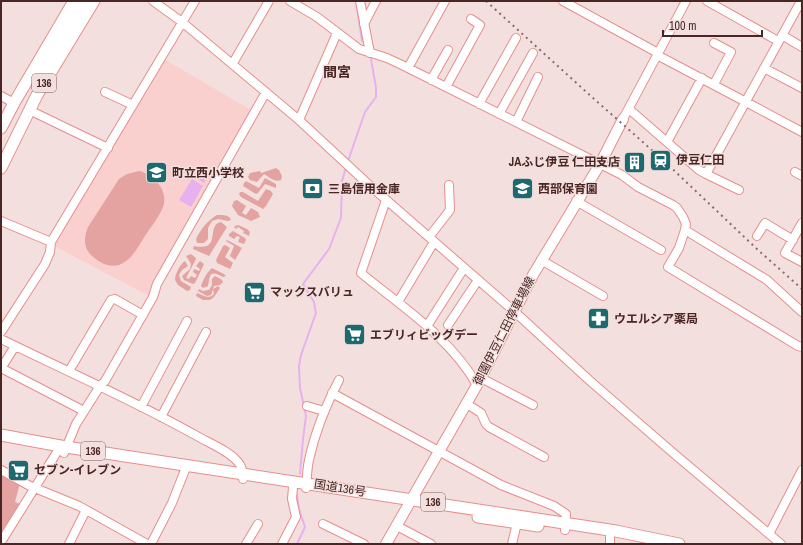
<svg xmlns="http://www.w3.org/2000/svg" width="803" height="545" font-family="'Archivo Narrow','Noto Sans JP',sans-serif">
<rect width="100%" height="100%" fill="#f3e0de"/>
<path fill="#fad0ce" d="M164,59L253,111L160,274L151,288L149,296L54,246L53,243Z"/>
<path fill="#e4a3a0" d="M276,168L279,170L282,176L281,180C275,183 269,177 264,174L257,182L250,180L248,177L250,173L260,171L261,173Z
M139,171C154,174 169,191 163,207C159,217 151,227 145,236C138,247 132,260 119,265C109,268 98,262 91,255C83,247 84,237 88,227L119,179L127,174Z
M265,178L276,184V188L265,184L258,193L256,194L243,186L244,183L246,181L259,188Z
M266,189L271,191L273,194L266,206L263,209L241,197L239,194L240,192H243L258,201Z
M237,200L246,206L242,213L246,215L251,208L258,212L260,217L251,221L238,215L232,206L234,201Z
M217,215C222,215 229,214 231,220L228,221L218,219L212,221L208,228V239L204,243H197L196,239C201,229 207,221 217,215Z
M221,222L227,227L209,256L193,249L194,246C223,252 205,225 221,222Z
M238,225L247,229L250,232L249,236L243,233L244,231L238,227L236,229L234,227L235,226Z
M233,231L245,238L246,240L244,244L238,242L240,237L237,236L234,239L229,236V234Z
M227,240L242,248L235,260L230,256L234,246L226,241Z
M225,245L230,248L225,257L233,263L230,269L217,263L216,260L223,246Z
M191,254L196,258V259L186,278L189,279L191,276L195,278L197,275L193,272L194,269L199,271L200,269L196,266L199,262L200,261L204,264L195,283L193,284L184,280L182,276L190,269L191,264L186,256Z
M185,261L188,266L182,270L179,275L181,281L191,287L190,290L187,291L178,285L175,280C175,274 180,264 185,261Z
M212,268L224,274L226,276L223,277C210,270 210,274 208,286L203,288L201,286C203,280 207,272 212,268Z
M215,276L221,279L223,282L220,285L214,286L211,295L207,296L198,291L199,289L203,291L209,290L212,285V279Z
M218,286L220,288L214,297L210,300H203L196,296L197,293C204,295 208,300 214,294L213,289Z
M1,473L20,483L15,502L20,504L1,533Z"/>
<path fill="#e7b1ef" d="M196,172L207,178L204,183L193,176Z
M192,179L203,186L191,207L179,200Z"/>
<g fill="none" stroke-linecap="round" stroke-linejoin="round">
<path stroke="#e7b1ef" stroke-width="2" d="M356,1L362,41
M348,161L365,112L376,97V88L371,59
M300,474L303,439L306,416L300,388L299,366L301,355L316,313L314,302L303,284L329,249L341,218L342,181L346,167
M297,544L305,527L299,509L297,495"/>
<defs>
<path id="minor" d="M153,1L182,22L299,120L368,184L515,312L589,380L672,452L781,544
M290,1L317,17L359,49L387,58L402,65L622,175L638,187L673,205L677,208L683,217L686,224L685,230L679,248L668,267L798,346L802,347
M360,1L370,53
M563,1L658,53
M707,1L778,41
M364,24L376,1
M782,35L802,47
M657,55L746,102
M233,63L269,1
M408,68L445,1
M764,68L802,88
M431,80L448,50
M714,84L731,52L714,43
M446,87L480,25L471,19
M105,92L133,105
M1,96L14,103
M746,102L802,132
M479,104L516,38
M629,109L699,170L706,174L801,1
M29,110L108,148
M499,114L533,53
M623,119L686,1
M299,120L337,33
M516,122L538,77
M667,142L702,78
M795,172L802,176
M706,174L739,190
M386,200L361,273C402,307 450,337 477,385
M576,201L661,250
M1,221L51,242
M802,223L785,253L802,262
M685,230L767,280L802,312
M757,236L765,223L793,240
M429,237L450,210L449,185
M541,260L603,296
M398,302L434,242
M448,325L478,280
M427,326L464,268
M1,332L45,264L50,252L51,242L195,1
M1,339C66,371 133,400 197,436C209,443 229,451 238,462C242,466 243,473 243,479
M15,346L2,367L3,369L84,411
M69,371L111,300L115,299L143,315
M481,378L533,405
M332,393L501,485L554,506L566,514L565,530
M467,404L481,413L486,424L489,427L544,457
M307,406L324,411
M141,407L187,321
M161,417L206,332
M64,453L76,424L100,386L105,381L153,297L157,284L266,92
M1,470L30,486L79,506L147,544
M306,488C307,478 307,469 309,460C315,432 326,405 339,380
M323,524L364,544
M397,526L431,544
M769,534L802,470
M1,542L57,452
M69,544L86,510
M151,544L172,503L185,470
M246,544L258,524
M282,544L296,517L292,499L293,487
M512,544L517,523
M610,544V536"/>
<path id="major" d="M386,544L477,385L533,275L600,164L623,119"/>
<path id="highway" d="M37,80L83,1
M1,128L14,103L74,1
M1,168L37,95L94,1
M1,435L66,447L616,531L679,544
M478,517L538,526"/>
</defs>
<use href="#minor" stroke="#e68e8b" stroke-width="10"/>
<use href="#major" stroke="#e68e8b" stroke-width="12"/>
<use href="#highway" stroke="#e68e8b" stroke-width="13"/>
<use href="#minor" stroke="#fff" stroke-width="8"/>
<use href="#major" stroke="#fff" stroke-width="10"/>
<use href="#highway" stroke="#fff" stroke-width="11"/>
<path stroke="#886a69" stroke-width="2" stroke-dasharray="2 4" stroke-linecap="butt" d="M486,1L593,98L662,159L758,250L802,289"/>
</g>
<defs>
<symbol id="station-square" viewBox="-11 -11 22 22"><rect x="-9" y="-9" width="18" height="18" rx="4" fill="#1c696f" stroke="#f3e0de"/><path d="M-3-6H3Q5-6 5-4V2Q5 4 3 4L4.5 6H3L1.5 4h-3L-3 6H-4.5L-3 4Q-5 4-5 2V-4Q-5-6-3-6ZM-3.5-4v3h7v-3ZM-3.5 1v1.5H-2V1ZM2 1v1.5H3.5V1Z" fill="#fff"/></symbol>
<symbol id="building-square" viewBox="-11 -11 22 22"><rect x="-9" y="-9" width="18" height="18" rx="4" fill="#1c696f" stroke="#f3e0de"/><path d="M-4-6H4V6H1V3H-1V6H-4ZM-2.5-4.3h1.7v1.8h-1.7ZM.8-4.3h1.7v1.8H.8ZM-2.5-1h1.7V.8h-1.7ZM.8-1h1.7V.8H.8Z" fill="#fff"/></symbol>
<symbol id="school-square" viewBox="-11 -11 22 22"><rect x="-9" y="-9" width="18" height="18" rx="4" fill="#1c696f" stroke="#f3e0de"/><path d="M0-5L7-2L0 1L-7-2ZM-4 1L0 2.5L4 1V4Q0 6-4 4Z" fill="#fff"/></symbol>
<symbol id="bank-square" viewBox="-11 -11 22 22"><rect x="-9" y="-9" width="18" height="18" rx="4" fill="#1c696f" stroke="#f3e0de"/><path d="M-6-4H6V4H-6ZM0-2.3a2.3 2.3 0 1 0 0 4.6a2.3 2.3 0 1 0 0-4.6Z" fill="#fff"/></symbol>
<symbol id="supermarket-square" viewBox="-11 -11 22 22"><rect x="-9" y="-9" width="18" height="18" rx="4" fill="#1c696f" stroke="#f3e0de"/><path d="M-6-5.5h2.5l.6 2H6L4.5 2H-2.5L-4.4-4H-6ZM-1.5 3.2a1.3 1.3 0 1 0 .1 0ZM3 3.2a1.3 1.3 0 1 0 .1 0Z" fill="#fff"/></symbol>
<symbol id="pharmacy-square" viewBox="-11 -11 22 22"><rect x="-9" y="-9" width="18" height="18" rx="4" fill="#1c696f" stroke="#f3e0de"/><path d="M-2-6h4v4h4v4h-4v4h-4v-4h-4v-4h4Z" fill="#fff"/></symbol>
</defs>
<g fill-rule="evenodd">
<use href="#station-square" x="648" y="148" width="25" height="25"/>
<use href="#building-square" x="622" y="150" width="25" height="25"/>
<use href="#school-square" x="144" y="160" width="25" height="25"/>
<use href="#bank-square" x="300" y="176" width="25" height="25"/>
<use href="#school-square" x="510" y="176" width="25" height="25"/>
<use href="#supermarket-square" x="242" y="280" width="25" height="25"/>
<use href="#pharmacy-square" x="586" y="306" width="25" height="25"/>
<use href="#supermarket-square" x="342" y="322" width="25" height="25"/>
<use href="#supermarket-square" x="6" y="458" width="25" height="25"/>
</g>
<g text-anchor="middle" stroke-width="3" stroke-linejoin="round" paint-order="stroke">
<g fill="#f3e0de" stroke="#7c5d5c" stroke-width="1">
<rect x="32" y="74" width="24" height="18" rx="3"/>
<rect x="81" y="442" width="24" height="18" rx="3"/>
<rect x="421" y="493" width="24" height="18" rx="3"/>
</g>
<g font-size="11" font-weight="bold" fill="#492524">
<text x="44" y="87">136</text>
<text x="93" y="455">136</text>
<text x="433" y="506">136</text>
</g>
<g font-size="12" font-weight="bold" fill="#492524" stroke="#f3e0de" text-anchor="start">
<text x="676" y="164">伊豆仁田</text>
<text x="620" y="166" text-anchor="end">JAふじ伊豆 仁田支店</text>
<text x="172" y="177">町立西小学校</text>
<text x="328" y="193">三島信用金庫</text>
<text x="538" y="193">西部保育園</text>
<text x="270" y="296">マックスバリュ</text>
<text x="614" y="323">ウエルシア薬局</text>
<text x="370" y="339">エブリィビッグデー</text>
<text x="34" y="474">セブン-イレブン</text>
</g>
<g font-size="12" fill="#492524" stroke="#f3e0de">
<text transform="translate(504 331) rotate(-63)" y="4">御園伊豆仁田停車場線</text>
<text transform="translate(340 488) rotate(9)" y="4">国道136号</text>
</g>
<g font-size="14" font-weight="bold" fill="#492524" stroke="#f3e0de">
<text x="337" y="77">間宮</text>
</g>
</g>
<rect width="803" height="545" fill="none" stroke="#492524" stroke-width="4"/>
<path d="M663 30v6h99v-6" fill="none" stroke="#492524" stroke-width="2"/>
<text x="669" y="30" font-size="12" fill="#492524" stroke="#f3e0de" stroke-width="3" paint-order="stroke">100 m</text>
</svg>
